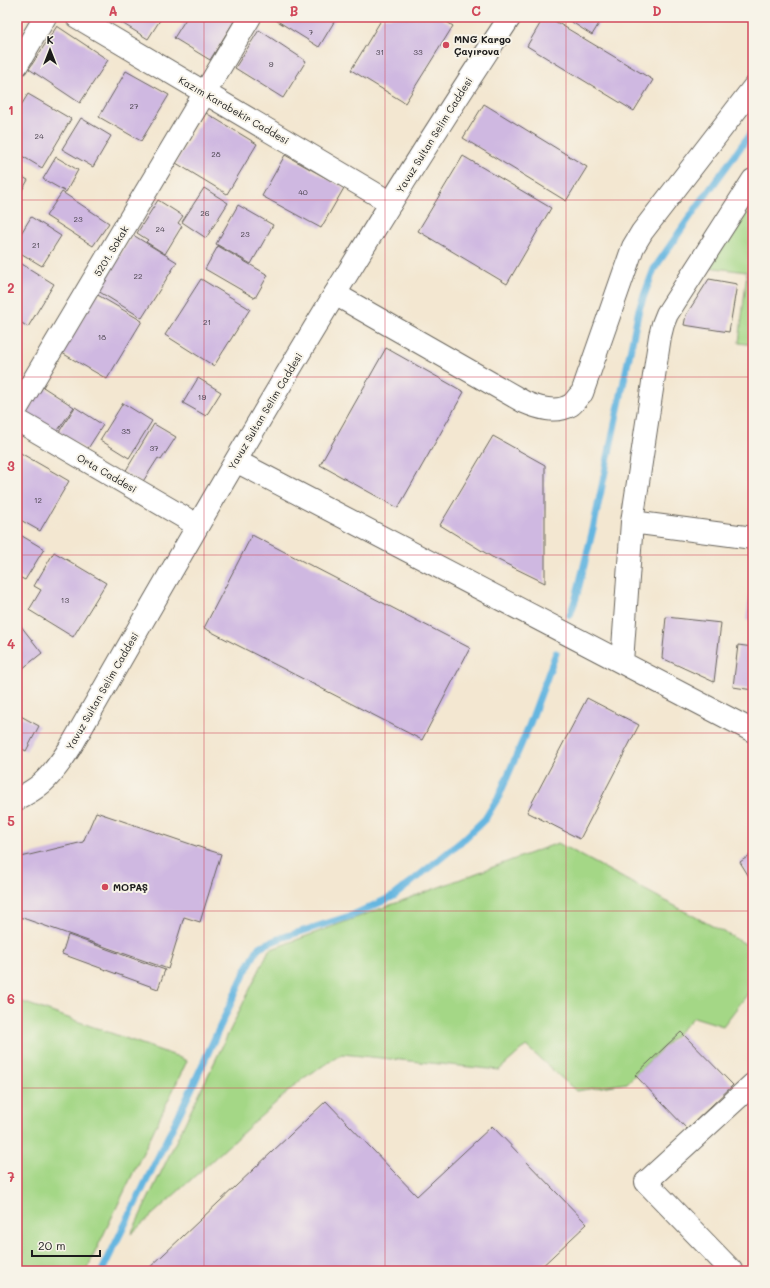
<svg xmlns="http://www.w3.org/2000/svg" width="770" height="1288" font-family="Mali,sans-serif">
<rect width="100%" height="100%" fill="#f7f3e8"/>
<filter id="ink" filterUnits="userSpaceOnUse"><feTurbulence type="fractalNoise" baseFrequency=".025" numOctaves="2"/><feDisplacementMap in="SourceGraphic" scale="8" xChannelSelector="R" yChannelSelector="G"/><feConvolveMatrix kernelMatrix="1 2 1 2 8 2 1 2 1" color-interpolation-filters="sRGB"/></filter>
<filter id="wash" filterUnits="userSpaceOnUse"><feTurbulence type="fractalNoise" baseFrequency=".012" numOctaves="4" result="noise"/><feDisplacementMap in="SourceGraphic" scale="16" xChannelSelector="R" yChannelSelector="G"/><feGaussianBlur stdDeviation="0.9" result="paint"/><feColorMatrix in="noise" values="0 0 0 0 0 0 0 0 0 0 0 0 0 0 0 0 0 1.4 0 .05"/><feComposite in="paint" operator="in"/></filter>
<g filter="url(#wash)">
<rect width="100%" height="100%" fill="#f3e7d1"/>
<path fill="#a4d786" stroke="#607a51" d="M746,206L753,207V345L739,343L747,272L707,267Z
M558,843L753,948V987L723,1026L694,1017L627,1083L576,1091L526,1046L499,1070L342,1054L302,1079L131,1234L269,950Z
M17,1000L176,1056L187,1061L86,1271H17Z"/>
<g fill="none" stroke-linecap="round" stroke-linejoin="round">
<path stroke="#65b6e0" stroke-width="7" d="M570,615L576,598L593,529L639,309L654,269L692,214L753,130
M102,1271L189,1094L248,966L259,947L281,938L353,915L394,896L462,841L485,819L499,796L529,726L556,653"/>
</g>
<g id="blocks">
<path fill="#cfb8e1" d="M112,17H162L148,39Z
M187,17H236V18L210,60L174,38Z
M271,17H337L319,47Z
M383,17H440L453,26L405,103L351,70Z
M544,17H548L653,80L634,111L527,46Z
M564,17H603L592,35Z
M57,26L108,60L80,103L29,69Z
M259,30L306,61L283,98L235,68Z
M126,71L169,95L141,141L99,117Z
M28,94L71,119L42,168L17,153V112Z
M484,104L587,167L566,201L463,138Z
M206,113L257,144L227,194L176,163Z
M81,118L111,136L93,167L62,149Z
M285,155L344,188L321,228L262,196Z
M463,156L551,208L507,284L418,231Z
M56,157L78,170L66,192L43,179Z
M17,174L28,180L17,199Z
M204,188L228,203L206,238L182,222Z
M62,192L109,223L93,246L46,216Z
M158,200L183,216L178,223L182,226L165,254L146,242L148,240L137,233Z
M238,205L273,225L251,264L216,244Z
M31,217L61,236L42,266L17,251V240Z
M133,235L177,262L142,318L98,291Z
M218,246L268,275L255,298L205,269Z
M17,261L54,284L28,327L17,320Z
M201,279L250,309L214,366L165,335Z
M709,279L737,284L729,332L684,325L686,315Z
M96,294L142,321L107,379L62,353Z
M386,348L464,392L398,508L320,465Z
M198,378L221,392L206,416L183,403Z
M43,387L74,407L56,433L26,413Z
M123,403L152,421L129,458L100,440Z
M75,407L103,425L87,450L59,432Z
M154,424L176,437L161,460L158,458L142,483L125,472Z
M493,436L545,465V583L492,557L440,525Z
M17,451L69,481L40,531L17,518Z
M17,533L44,549L25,580L17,576Z
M252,535L470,648L422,740L204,628Z
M54,552L106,583L73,637L29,610L41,590L34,586Z
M752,574H753V622L746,620Z
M666,617L721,623L714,682L662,658Z
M17,621L42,653L17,673Z
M738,645L753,647V690L733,687Z
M587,698L639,725L580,839L527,812Z
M17,714L39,726L26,751L17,746Z
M96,812L205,849L221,854L200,922L184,917L168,969L17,916V858L83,842Z
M753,853V883L740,862Z
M68,935L165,970L158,989L62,954Z
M681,1032L733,1085L687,1129L635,1075Z
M326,1101L417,1196L492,1126L587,1224L537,1271H146Z"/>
</g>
</g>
<g filter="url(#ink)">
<use href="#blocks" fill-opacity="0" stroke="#67635b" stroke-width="1"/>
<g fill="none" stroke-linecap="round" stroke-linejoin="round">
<defs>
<path id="minor" d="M77,17L391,203
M17,65L45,17
M335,294L524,402C538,408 556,414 571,405C575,402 578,396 582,393L633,247L642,232L753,88
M17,408L250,17
M17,420L197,525
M236,461L753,731
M632,522L753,538
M622,662L632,522L660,336L663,324L667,314L753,180
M730,1271L731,1270L646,1182L753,1084"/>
<path id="major" d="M17,799C25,795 34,790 41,784C53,774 62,760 70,748C211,501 353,254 510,17"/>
</defs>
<use href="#minor" stroke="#67635b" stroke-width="24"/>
<use href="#major" stroke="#67635b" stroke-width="24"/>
<use href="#minor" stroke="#fff" stroke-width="22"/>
<use href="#major" stroke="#fff" stroke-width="22"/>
</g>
</g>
<path fill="none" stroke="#d1495b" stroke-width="1" stroke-opacity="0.55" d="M204,17V1271M385,17V1271M566,17V1271M17,200H753M17,377H753M17,555H753M17,733H753M17,911H753M17,1088H753"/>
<g fill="#d1495b" stroke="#f7f3e8" stroke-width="1.5">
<circle cx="446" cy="45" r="4"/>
<circle cx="105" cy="887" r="4"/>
</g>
<g text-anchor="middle" stroke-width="4" stroke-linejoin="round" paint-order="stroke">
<g font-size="8" fill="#49434d">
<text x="311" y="35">7</text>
<text x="380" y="55">31</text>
<text x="418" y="55">33</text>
<text x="271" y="67">9</text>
<text x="134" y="109">27</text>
<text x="39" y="139">24</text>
<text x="216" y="157">28</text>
<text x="303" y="195">40</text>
<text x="205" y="216">26</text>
<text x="78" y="222">23</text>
<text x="160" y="232">24</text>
<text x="245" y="237">23</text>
<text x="36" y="248">21</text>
<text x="138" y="279">22</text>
<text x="207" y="325">21</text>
<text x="102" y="340">18</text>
<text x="202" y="400">19</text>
<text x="126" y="434">35</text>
<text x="154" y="451">37</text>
<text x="38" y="503">12</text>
<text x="65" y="603">13</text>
</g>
<g font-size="10" font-weight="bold" fill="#1c1c1c" stroke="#f7f3e8" text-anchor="start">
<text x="454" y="43">MNG Kargo<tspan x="454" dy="12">Çayırova</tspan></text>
<text x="113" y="891">MOPAŞ</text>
</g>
<g font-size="10" fill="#1c1c1c" stroke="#f7f3e8">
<text transform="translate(234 110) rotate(30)" y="4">Kazım Karabekir Caddesi</text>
<text transform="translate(434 135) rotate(-58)" y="4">Yavuz Sultan Selim Caddesi</text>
<text transform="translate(111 251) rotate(-59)" y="4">5201. Sokak</text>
<text transform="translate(265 411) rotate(-59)" y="4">Yavuz Sultan Selim Caddesi</text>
<text transform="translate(107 473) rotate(30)" y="4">Orta Caddesi</text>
<text transform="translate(102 691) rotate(-60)" y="4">Yavuz Sultan Selim Caddesi</text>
</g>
</g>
<rect width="770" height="1288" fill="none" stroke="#f7f3e8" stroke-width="44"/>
<g transform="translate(50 50)" stroke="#f7f3e8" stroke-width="3" paint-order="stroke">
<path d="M0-3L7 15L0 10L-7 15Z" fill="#1c1c1c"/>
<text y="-6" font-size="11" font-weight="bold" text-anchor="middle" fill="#1c1c1c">K</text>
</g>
<path d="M32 1250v6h68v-6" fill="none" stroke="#1c1c1c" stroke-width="2"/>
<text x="38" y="1250" font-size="12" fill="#1c1c1c" stroke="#f7f3e8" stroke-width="3" paint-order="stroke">20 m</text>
<rect x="22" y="22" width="726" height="1244" fill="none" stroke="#d1495b" stroke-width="1.5"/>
<g font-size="13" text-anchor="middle" font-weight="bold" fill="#d1495b">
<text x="113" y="16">A</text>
<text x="294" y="16">B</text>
<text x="476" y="16">C</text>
<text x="657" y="16">D</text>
<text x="11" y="115">1</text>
<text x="11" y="293">2</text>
<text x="11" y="471">3</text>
<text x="11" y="649">4</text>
<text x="11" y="826">5</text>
<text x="11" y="1004">6</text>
<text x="11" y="1182">7</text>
</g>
</svg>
